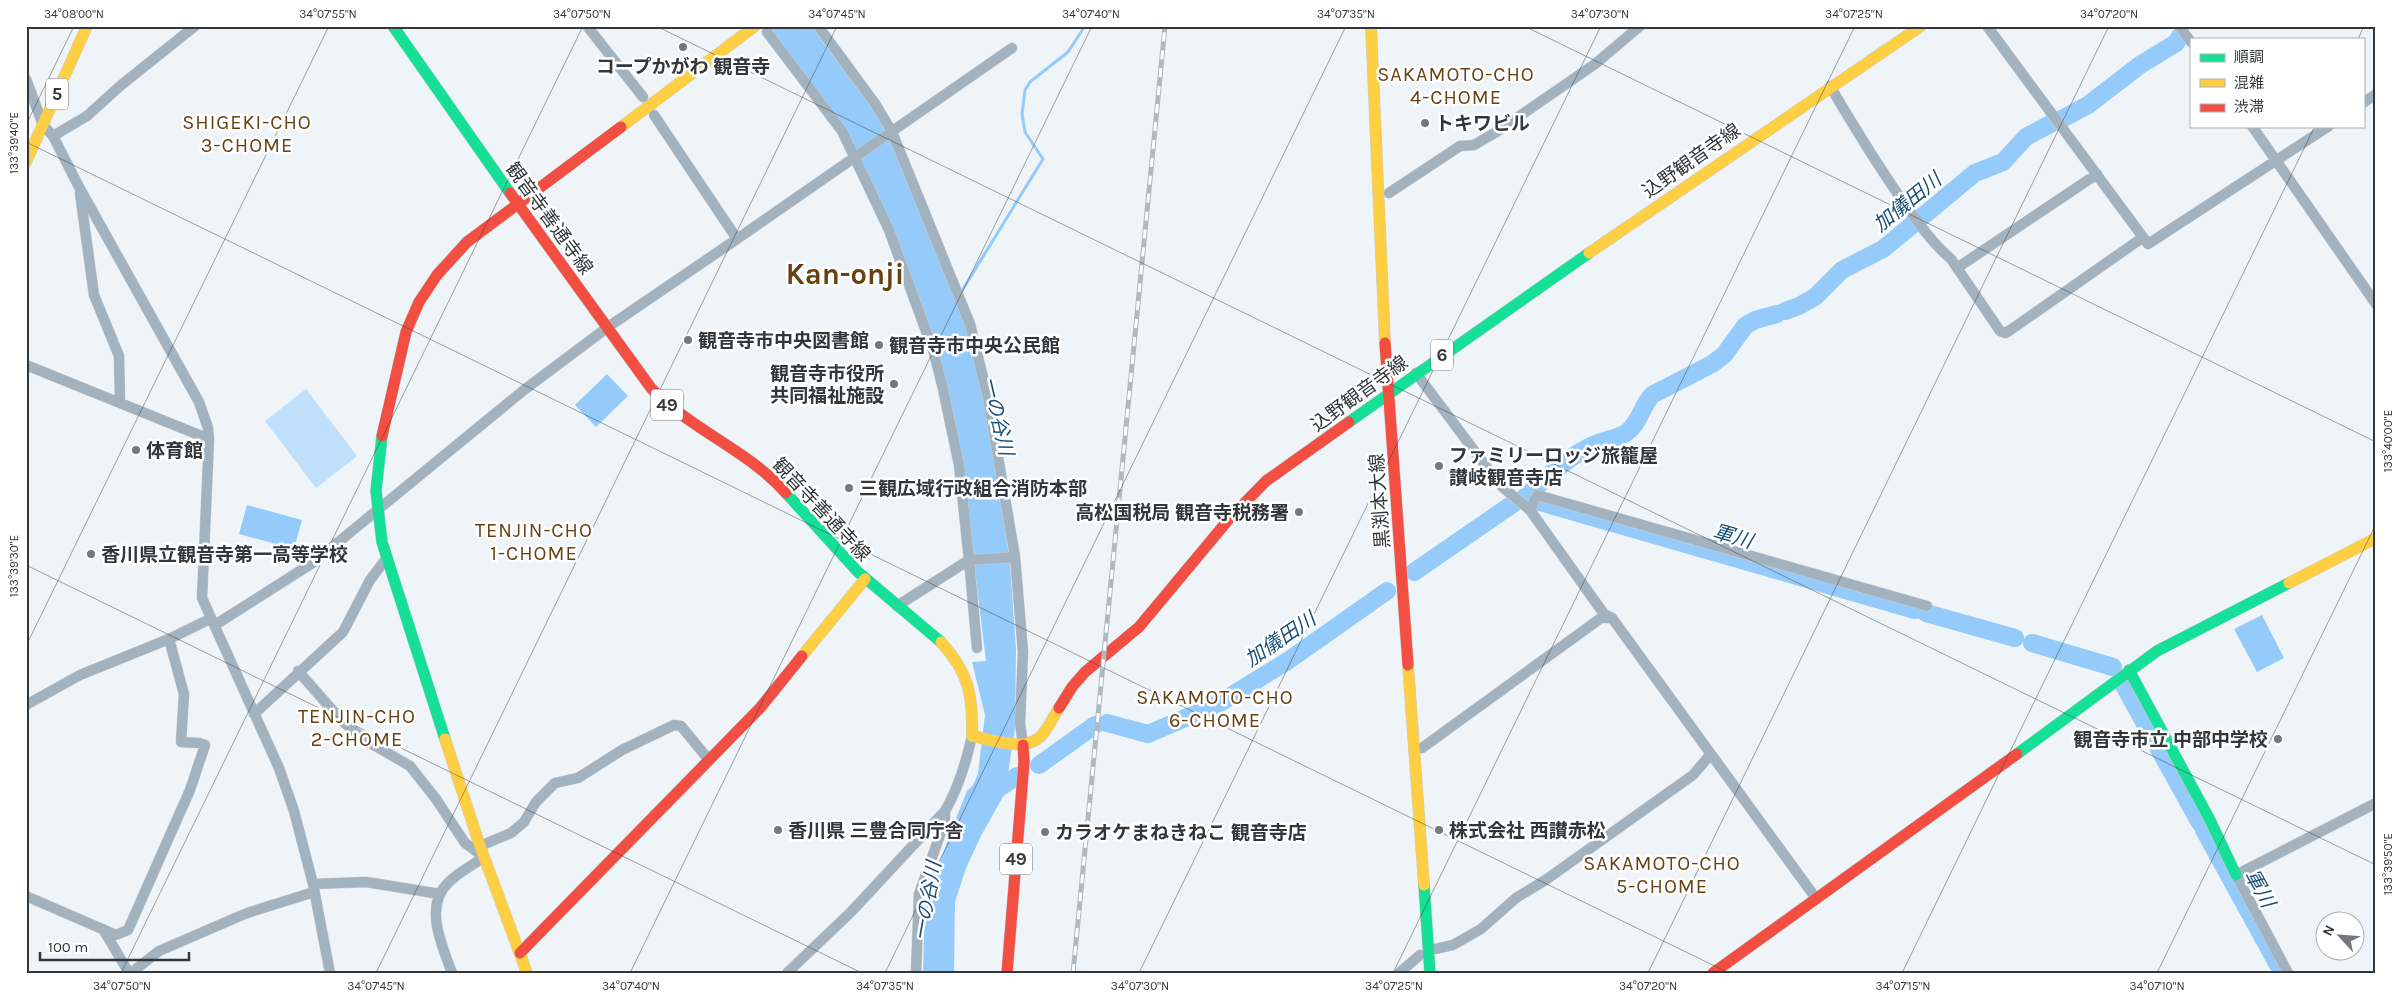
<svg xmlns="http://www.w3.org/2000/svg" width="2402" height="999" font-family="Karla,'Noto Sans JP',sans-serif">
<rect width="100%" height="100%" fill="#eff4f9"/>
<path fill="#bfdffa" d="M306,389L357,456L316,488L265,421Z"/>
<path fill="#94cbfa" d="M776,26H811L877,115L892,146L971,338L995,451L1010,564L1016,649L1015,728L1005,793L981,836L966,868L955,902L954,973H923L925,903L953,826L967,791L973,785L978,774L985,715L972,662L986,661L962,466L939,360L863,167L769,31Z
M607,374L628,396L596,427L575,405Z
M247,505L302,520L294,549L239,534Z
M2262,615L2284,658L2257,672L2234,629Z"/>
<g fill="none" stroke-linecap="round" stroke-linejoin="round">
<path stroke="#94cbfa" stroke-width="3" d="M960,294L1043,159L1025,132L1022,114L1025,90L1030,82L1068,52L1085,26"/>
<path stroke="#94cbfa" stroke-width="18" d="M2060,120L2088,105L2140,65L2176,43L2181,35
M1785,311L1799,306L1815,297L1842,270L1883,249L1975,173L2003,162L2026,137L2052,123
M1525,497C1546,479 1567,457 1593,445C1603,440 1617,439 1626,433C1640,423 1641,407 1652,395L1712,364L1724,355L1745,326L1755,320L1777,314
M1540,502L1915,610
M1414,572L1514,503
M1926,613L2015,638
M2032,643L2113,667
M2123,684L2200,823
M1107,723L1148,734L1218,704L1289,660L1387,591
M1039,765L1095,725
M987,796L1017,776
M2204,830L2278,965"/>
<defs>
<path id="street" d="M587,26L643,97
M818,26L876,105L892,132L970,324L988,398L1015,557L1023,652L1020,723L1023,745
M1987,26L2148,244L2329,126
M2179,26L2191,42
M767,32L842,131L889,230L934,353L943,389L959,465L969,560L897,606
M26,79L43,125L53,136L79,187L199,402L208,428L209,439L202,598L279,768L294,811L313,884L330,973
M1830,86C1853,125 1876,163 1902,200C1917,221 1932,243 1951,259L2000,331L2005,333L2009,331L2142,238
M2363,103L2376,94
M654,115L737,239L1012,48
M2252,126L2376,304
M53,136L87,116L120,86L195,26
M80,193L94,295L119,356L120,402
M1389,193L1460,146L1474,145L1498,131L1595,64L1640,26
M1957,268L2097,174
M26,365L209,439
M1416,373L1500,485L1530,510L1604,614L1612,618L1812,893
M1530,510L1537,495L1927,606
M215,625L314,562L524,390L608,327L737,239
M977,648L969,560L1015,557
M298,671L342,721L365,740L410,766L436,799L465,843L484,857C473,865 459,872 449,882C423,906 442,945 452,973
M26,705L80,675L169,639L210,619
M254,714L343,632L370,580L386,559
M1422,748L1601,618H1612
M480,846L511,833L524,822L536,802L555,783L578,778L622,750L674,725L681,726L709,760
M313,884L366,882L440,894
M26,896L116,935L128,930L190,790L205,745L199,743L181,742L184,694L169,639
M103,929L129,973
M1435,949L1453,945L1481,929L1516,898L1547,879L1693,775L1710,755
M131,973L159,951L247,913L314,892
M787,973L851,912L945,811C959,787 966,763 972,736
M916,973L919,894L945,821V811
M1399,973L1420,955
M2288,973L2236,875L2376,803"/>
<path id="fast" d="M393,26L510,193
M1349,422L1589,253
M382,436L376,491L382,542L445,739
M786,493L858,572L941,642
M2129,670L2210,820L2236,875
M2017,754L2157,651L2289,583
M1424,885L1430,973"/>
<path id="slow" d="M1371,26L1385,343
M621,127L755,26
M26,162L87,26
M1589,253L1921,26
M2289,583L2376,538
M941,642C969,673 973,695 972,736C993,740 1026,753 1042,735C1049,727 1053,717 1059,708
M802,656L865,579
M1408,665L1424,885
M445,739L480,846L527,973"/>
<path id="jam" d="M510,193L651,388C691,430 748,450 786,493
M1385,343L1408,665
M382,436L406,332L419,302L437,275L467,242L621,127
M1059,708L1072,687L1085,672L1139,627L1229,519L1266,481L1349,422
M520,953L760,708L802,656
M1007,973L1024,762L1023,745
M1713,973L2017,754"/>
</defs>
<use href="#street" stroke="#caced2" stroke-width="11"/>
<use href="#fast" stroke="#caced2" stroke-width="12"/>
<use href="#slow" stroke="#caced2" stroke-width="12"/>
<use href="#jam" stroke="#caced2" stroke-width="12"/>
<use href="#street" stroke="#a2b2be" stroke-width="10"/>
<use href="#fast" stroke="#16e098" stroke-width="11"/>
<use href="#slow" stroke="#ffcf43" stroke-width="11"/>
<use href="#jam" stroke="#f24e42" stroke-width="11"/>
<defs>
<path id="rail" d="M1073,973L1165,26"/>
</defs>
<use href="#rail" stroke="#afb9c2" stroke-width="5"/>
<use href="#rail" stroke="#fff" stroke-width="3" stroke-dasharray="9" stroke-linecap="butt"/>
</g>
<path fill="none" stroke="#33373a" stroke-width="1" stroke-opacity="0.45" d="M656,26L2376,865M1524,26L2376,442M2358,39L2364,26M26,125L74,26M26,142L1729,973M26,565L862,973M26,646L329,26M121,973L583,26M376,973L837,26M630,973L1092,26M885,973L1346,26M1139,973L1601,26M1393,973L1855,26M1648,973L2109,26M1902,973L2315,126M2157,973L2376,524"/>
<g fill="#75797d" stroke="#fff" stroke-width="2">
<circle cx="683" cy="47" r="5"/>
<circle cx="1425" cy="123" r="5"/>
<circle cx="688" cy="340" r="5"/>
<circle cx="879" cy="345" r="5"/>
<circle cx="894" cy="384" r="5"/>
<circle cx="136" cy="450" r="5"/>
<circle cx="1439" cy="466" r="5"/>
<circle cx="849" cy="488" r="5"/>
<circle cx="1299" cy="512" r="5"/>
<circle cx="91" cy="554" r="5"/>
<circle cx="2278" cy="739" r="5"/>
<circle cx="778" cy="830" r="5"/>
<circle cx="1439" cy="830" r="5"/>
<circle cx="1045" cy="832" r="5"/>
</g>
<g text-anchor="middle" stroke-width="5" stroke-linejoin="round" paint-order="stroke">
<g fill="#fff" stroke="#707375" stroke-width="1">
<rect x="46" y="78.5" width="22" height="31" rx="4"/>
<rect x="1431" y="339.5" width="22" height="31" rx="4"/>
<rect x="651" y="389.5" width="32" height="31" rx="4"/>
<rect x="1000" y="843.5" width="32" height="31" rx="4"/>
</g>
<g font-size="18" font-weight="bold" fill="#33373a">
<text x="57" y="100">5</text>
<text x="1442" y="361">6</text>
<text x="667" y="411">49</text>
<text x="1016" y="865">49</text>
</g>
<g font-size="19" font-weight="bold" fill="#33373a" stroke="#fff" text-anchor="start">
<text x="683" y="73" text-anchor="middle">コープかがわ 観音寺</text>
<text x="1435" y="130">トキワビル</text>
<text x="698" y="347">観音寺市中央図書館</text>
<text x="889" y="352">観音寺市中央公民館</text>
<text x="884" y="380" text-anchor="end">観音寺市役所<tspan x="884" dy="22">共同福祉施設</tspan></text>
<text x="146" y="457">体育館</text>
<text x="1449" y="462">ファミリーロッジ旅籠屋<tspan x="1449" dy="22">讃岐観音寺店</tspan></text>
<text x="859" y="495">三観広域行政組合消防本部</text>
<text x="1289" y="519" text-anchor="end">高松国税局 観音寺税務署</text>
<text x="101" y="561">香川県立観音寺第一高等学校</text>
<text x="2268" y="746" text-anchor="end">観音寺市立 中部中学校</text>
<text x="788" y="837">香川県 三豊合同庁舎</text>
<text x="1449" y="837">株式会社 西讃赤松</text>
<text x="1055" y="839">カラオケまねきねこ 観音寺店</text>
</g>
<g font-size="19" fill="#33373a" stroke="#fff">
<text transform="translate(1691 160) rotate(-35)" y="7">込野観音寺線</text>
<text transform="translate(550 218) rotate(54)" y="7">観音寺善通寺線</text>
<text transform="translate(1359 393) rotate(-36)" y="7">込野観音寺線</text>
<text transform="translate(1379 501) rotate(-94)" y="7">黒渕本大線</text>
<text transform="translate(822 509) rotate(47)" y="7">観音寺善通寺線</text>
</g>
<g font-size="20" letter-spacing="1" fill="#684113" stroke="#fff">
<text x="1456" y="81">SAKAMOTO-CHO<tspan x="1456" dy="23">4-CHOME</tspan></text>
<text x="247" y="129">SHIGEKI-CHO<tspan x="247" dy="23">3-CHOME</tspan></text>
<text x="534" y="537">TENJIN-CHO<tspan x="534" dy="23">1-CHOME</tspan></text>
<text x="1215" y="704">SAKAMOTO-CHO<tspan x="1215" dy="23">6-CHOME</tspan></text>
<text x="357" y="723">TENJIN-CHO<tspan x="357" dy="23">2-CHOME</tspan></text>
<text x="1662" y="870">SAKAMOTO-CHO<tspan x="1662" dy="23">5-CHOME</tspan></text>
</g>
<g font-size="20" font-style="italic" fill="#174f79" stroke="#fff">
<text transform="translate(1907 202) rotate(-39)" y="7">加儀田川</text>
<text transform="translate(998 416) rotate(77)" y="7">一の谷川</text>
<text transform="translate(1733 536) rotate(16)" y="7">軍川</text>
<text transform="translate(1280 639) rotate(-34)" y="7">加儀田川</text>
<text transform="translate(2260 888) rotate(61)" y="7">軍川</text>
<text transform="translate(927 901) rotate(-80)" y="7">一の谷川</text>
</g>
<g font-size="29" font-weight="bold" fill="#684113" stroke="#fff">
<text x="845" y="284">Kan-onji</text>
</g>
</g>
<rect width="2402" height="999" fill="none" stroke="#ffffff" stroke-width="55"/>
<rect x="2190" y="38" width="175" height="90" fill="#ffffff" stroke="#adafb0"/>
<rect x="2200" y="54" width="25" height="8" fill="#16e098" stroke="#adafb0"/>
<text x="2234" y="62" font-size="15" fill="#33373a">順調</text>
<rect x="2200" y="79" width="25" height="8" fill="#ffcf43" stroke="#adafb0"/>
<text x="2234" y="88" font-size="15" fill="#33373a">混雑</text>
<rect x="2200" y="104" width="25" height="8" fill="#f24e42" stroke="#adafb0"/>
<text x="2234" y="112" font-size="15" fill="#33373a">渋滞</text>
<g transform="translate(2340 936) rotate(296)"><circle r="24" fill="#ffffff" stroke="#adafb0"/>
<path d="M0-4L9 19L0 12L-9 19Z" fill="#75797d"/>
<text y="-8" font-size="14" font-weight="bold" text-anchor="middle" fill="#33373a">N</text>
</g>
<path d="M40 952v8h149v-8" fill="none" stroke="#33373a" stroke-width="2.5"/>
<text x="48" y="952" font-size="15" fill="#33373a" stroke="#ffffff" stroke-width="4" paint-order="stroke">100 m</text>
<rect x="28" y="28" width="2346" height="944" fill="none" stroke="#33373a" stroke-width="2"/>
<g font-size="12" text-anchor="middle" fill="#33373a">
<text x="74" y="18">34°08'00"N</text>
<text x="328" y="18">34°07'55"N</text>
<text x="582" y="18">34°07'50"N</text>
<text x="837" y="18">34°07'45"N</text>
<text x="1091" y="18">34°07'40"N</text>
<text x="1346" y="18">34°07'35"N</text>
<text x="1600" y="18">34°07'30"N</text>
<text x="1854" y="18">34°07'25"N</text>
<text x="2109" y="18">34°07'20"N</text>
<text transform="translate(14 143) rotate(-90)" y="4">133°39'40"E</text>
<text transform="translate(2388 441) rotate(-90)" y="4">133°40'00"E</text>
<text transform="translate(14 566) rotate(-90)" y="4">133°39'30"E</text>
<text transform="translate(2388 864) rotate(-90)" y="4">133°39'50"E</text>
<text x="122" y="990">34°07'50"N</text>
<text x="376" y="990">34°07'45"N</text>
<text x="631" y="990">34°07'40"N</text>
<text x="885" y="990">34°07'35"N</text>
<text x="1140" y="990">34°07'30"N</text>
<text x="1394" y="990">34°07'25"N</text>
<text x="1648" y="990">34°07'20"N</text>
<text x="1903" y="990">34°07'15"N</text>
<text x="2157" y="990">34°07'10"N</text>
</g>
</svg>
